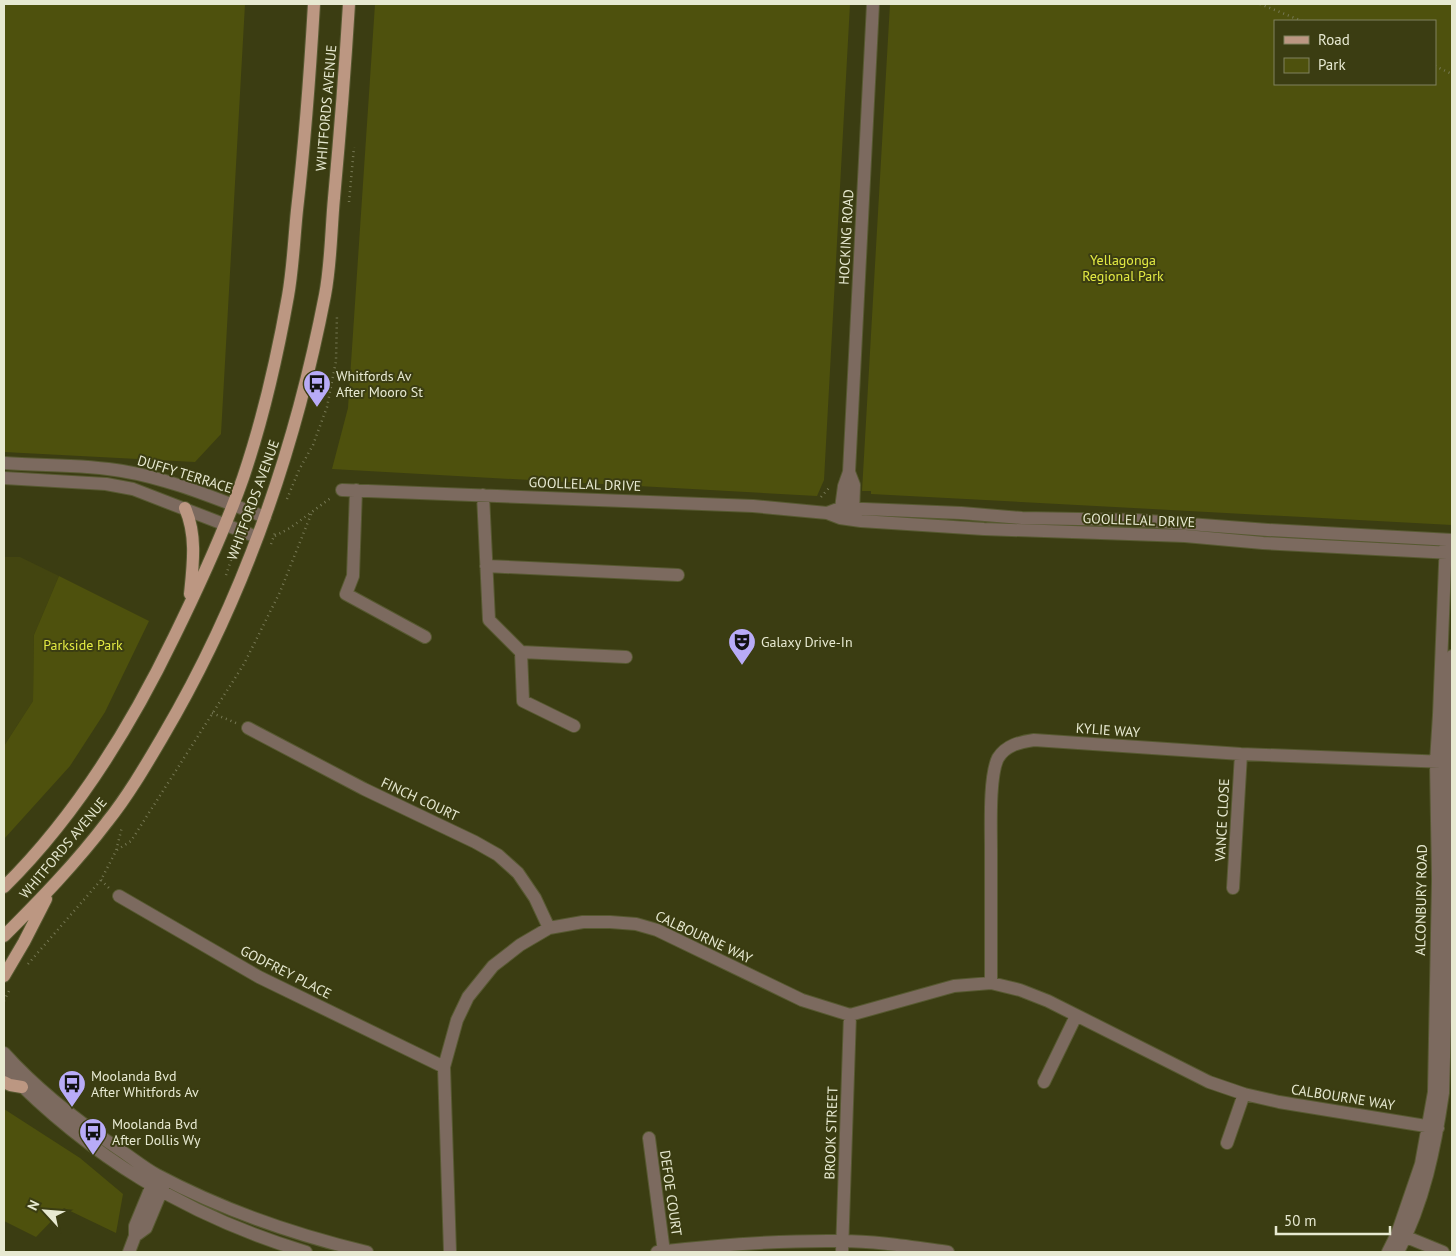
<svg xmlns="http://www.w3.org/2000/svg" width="1456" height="1256" font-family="'PT Sans',sans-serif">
<rect width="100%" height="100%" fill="#3b3d12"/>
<path fill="#434510" d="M4,557H20L59,576L34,635L33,701L4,746Z"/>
<path fill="#4e510d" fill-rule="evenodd" d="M4,4H245L221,434L195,462L4,452Z
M375,4H850L824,480L817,496L332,469L348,408Z
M890,4H1452V525L871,494V491H862ZM1435,21V84H1275V21Z
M59,576L149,621L105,712L70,766L4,839V746L33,701L34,635Z
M4,1109L80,1158L123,1194L116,1233L64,1208L36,1237L4,1221Z"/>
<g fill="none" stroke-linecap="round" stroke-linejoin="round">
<defs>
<path id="minor" d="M4,463C43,466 84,464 122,471C171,479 219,500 265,517
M849,472L854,485L853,516
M4,478L106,484L133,489L257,537
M342,490L753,506L827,513L840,518L861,521L984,529L1185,536L1263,543L1452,553
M356,490L353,576L346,594L425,637
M483,495L489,620L521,652L626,657
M827,513L840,508L961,513L1022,518L1136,520L1268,530L1452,540
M840,516L844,486L849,472L873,4
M486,566L678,575
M521,652L523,701L574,726
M248,728L364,789L475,842L498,855L518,873L535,898L549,928
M1233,888L1241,754
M119,896L259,977L444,1067
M991,983C991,938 991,893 991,849C991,827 989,776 998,758C1006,745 1020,742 1034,740L1241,754L1447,762
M4,1053C38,1091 77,1121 120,1150C132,1158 144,1168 157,1175C223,1210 295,1235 367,1252
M4,1068C90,1157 187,1216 306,1252
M1044,1082L1076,1016
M649,1138L664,1252
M1227,1143L1244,1094
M1399,1234L1443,1252
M135,1236L146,1228L164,1185
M129,1252L135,1236V1226L154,1180
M450,1252L444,1067L457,1020L468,997L493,966L520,945L549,928L583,922H610L636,924L657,930L802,1000L850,1015L954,986L991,983L1020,990L1048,1001L1209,1082L1244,1094L1279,1102L1438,1128
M657,1252C719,1245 778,1240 841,1241C876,1241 912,1247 948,1252
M842,1252L850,1015
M1388,1252L1397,1234L1421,1164L1434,1092L1438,880L1436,762L1439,715L1446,540
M1398,1252C1424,1202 1435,1148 1443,1093L1449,878L1447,762L1452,656"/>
<path id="major" d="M185,508C197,535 193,565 190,594
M4,887C76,816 130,728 174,637C199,586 224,532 243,478C263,419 277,358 288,296C293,268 294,239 297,210C305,141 310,73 314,4
M4,936C40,900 76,863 107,822C128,796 146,765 163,736C243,600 295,450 325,295C331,264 331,230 334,198C340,133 345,69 349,4
M4,976L24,942L46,899
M4,1082L10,1085L22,1087"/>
</defs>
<use href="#minor" stroke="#575931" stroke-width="14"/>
<use href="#major" stroke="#575931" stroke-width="14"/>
<path stroke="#767854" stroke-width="2.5" stroke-dasharray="1 4" stroke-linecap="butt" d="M1260,4L1302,21
M1435,66L1452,74
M349,202L354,147
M212,482L220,478
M821,497L829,488
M287,499L299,470L313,445L327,407L336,361L337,314
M275,536L290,528L332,497
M271,544L275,533
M226,575L231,560V548
M212,713L236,723
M117,850L131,841L244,664L280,592L312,512
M101,880L109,888
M28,964L101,880L116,851L122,827
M4,1001L10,989"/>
<use href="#minor" stroke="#7c6a5f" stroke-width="12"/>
<use href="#major" stroke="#bc9782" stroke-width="12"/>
</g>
<defs>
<symbol id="bus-pin" viewBox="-11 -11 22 30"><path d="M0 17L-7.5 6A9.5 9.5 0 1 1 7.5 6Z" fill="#b8abf7" stroke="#3b3d12"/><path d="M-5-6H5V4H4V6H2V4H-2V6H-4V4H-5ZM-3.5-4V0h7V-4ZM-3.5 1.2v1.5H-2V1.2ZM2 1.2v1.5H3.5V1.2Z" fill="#111"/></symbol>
<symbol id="theatre-pin" viewBox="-11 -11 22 30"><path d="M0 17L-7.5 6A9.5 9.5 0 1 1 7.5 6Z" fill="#b8abf7" stroke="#3b3d12"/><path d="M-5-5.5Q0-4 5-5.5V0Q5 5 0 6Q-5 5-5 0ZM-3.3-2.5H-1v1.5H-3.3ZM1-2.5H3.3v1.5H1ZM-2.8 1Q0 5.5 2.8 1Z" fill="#111"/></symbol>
</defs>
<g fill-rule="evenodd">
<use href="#bus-pin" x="301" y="368" width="32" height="43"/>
<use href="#theatre-pin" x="726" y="626" width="32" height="43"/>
<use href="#bus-pin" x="56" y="1068" width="32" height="43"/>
<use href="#bus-pin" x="77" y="1116" width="32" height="43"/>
</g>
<g text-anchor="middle" stroke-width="4" stroke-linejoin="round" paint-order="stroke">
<g font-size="14" fill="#e7e9d1" stroke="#3b3d12">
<text transform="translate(326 108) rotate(-85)" y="5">WHITFORDS AVENUE</text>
<text transform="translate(846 237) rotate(-87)" y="5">HOCKING ROAD</text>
<text transform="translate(185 474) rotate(17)" y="5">DUFFY TERRACE</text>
<text transform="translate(585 484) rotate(2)" y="5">GOOLLELAL DRIVE</text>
<text transform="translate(253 500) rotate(-70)" y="5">WHITFORDS AVENUE</text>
<text transform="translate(1139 520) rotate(2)" y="5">GOOLLELAL DRIVE</text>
<text transform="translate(1108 730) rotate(4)" y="5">KYLIE WAY</text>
<text transform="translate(420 799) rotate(25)" y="5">FINCH COURT</text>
<text transform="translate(1222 820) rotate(-87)" y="5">VANCE CLOSE</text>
<text transform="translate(63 848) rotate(-50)" y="5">WHITFORDS AVENUE</text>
<text transform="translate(1421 900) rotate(-89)" y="5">ALCONBURY ROAD</text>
<text transform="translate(704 937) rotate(25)" y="5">CALBOURNE WAY</text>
<text transform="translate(286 972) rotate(27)" y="5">GODFREY PLACE</text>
<text transform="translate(1343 1097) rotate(9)" y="5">CALBOURNE WAY</text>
<text transform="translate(831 1133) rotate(-88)" y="5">BROOK STREET</text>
<text transform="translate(671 1193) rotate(82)" y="5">DEFOE COURT</text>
</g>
<g font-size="14" fill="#e3ea43" stroke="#3b3d12">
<text x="1123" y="265">Yellagonga<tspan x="1123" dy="16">Regional Park</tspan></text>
<text x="83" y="650">Parkside Park</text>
</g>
<g font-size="14" fill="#e7e9d1" stroke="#3b3d12" text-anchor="start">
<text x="336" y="381">Whitfords Av<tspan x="336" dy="16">After Mooro St</tspan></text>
<text x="761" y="647">Galaxy Drive-In</text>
<text x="91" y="1081">Moolanda Bvd<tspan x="91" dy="16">After Whitfords Av</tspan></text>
<text x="112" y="1129">Moolanda Bvd<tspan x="112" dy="16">After Dollis Wy</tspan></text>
</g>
</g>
<rect width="1456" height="1256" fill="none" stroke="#e7e9d1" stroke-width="10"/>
<rect x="1274" y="20" width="162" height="65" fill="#3b3d12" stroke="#80825e"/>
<rect x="1284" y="36" width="25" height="8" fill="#bc9782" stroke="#80825e"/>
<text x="1318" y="45" font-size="15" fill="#e7e9d1">Road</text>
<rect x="1284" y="58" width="25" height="15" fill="#4e510d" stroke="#80825e"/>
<text x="1318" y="70" font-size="15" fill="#e7e9d1">Park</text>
<g transform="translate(45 1211) rotate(296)" stroke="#3b3d12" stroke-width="4" paint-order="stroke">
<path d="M0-4L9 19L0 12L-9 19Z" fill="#e7e9d1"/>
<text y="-8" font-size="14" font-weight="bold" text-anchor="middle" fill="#e7e9d1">N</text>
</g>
<path d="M1276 1226v8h114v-8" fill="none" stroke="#e7e9d1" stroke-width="2.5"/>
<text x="1284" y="1226" font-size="15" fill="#e7e9d1" stroke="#3b3d12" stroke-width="4" paint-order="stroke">50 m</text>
</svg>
